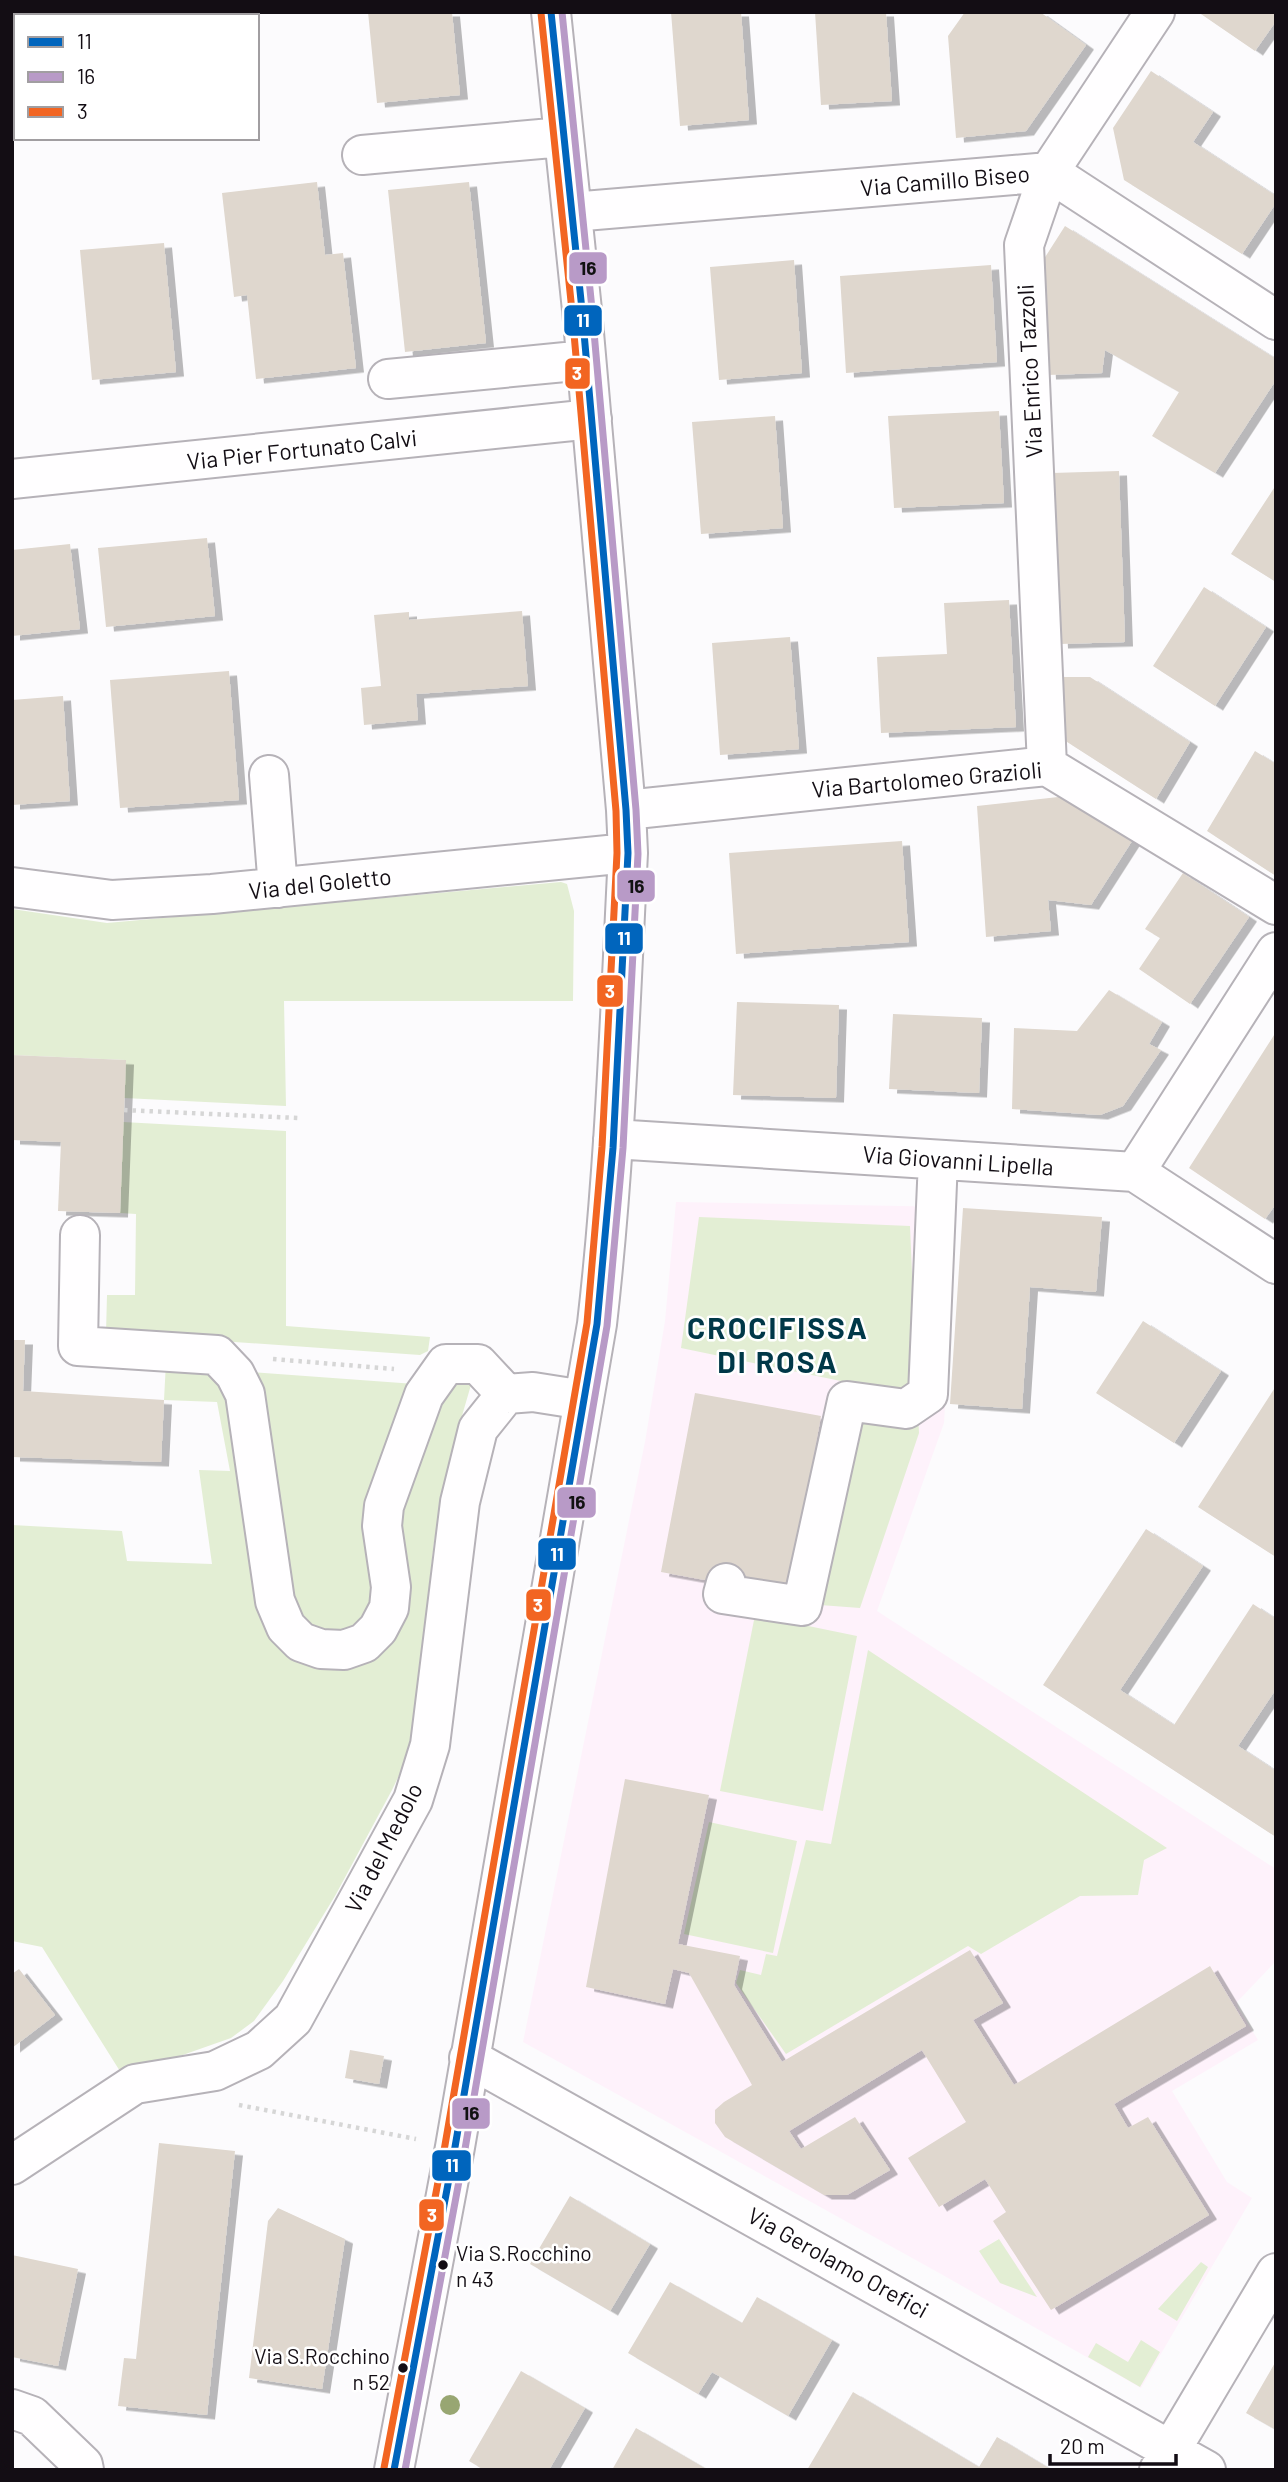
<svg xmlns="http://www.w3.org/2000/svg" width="1288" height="2482" font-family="Barlow,sans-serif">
<defs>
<filter id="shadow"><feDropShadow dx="8" dy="4.5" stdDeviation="0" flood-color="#0004"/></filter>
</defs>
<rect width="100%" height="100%" fill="#fcfbfd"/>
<path fill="#fef2fb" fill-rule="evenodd" d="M676,1202L957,1207L944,1423L877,1611L1276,1869V1961L1237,2002L1238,2008L1258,2040L1172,2091L1227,2182L1252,2198L1141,2388L941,2274L523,2042L645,1442L665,1321ZM998,2239L999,2240L1036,2296L979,2252Z"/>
<path fill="#e3eed4" d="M561,882L567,884L574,911L573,1001H284L286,1106L124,1098L125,1060L12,1055V909L107,923Z
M123,1122L286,1131V1326L430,1337L428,1351L420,1355L106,1333L107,1295H135L136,1214L120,1213Z
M699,1217L910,1226L919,1433L860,1608L820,1605L865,1386L681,1348Z
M166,1362L196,1363L231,1388L264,1609L369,1659L396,1516L443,1388L454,1380L473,1378L450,1457L434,1542L414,1727L405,1763L392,1790L335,1896L283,1981L254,2021L231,2038L123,2076L42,1947L12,1941V1525L122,1531L127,1561L212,1564L199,1470L230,1471L217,1402L164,1400Z
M252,1372L415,1384L373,1608L353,1630L323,1633L297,1618Z
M755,1615L857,1636L823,1811L720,1791Z
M868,1650L1167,1848L1144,1860L1138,1895L1080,1896L981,1954L968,1946L786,2054L736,1983L740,1970L761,1975L766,1954L777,1956L806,1840L831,1844Z
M709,1822L797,1841L773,1953L684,1934Z
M999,2239L1037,2297L1000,2283L979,2251Z
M1201,2262L1208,2267L1177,2321L1158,2309Z
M1141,2340L1160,2352L1140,2387L1088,2357L1096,2343L1128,2362Z"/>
<path fill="#dfd7ce" filter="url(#shadow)" d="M78,12H180V16H78Z
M368,12H452L460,95L377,103Z
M671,12H741L749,120L680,126Z
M815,12H886L892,101L821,105Z
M965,12H1040L1086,45L1026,131L956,138L948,36Z
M1198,12H1276V21L1255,51Z
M1151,71L1213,112L1193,142L1276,196V203L1242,254L1124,180L1113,128Z
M317,182L325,255L343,253L356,368L256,379L247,295L234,297L222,193Z
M469,182L486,343L405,352L388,190Z
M1065,226L1276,359V380L1215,473L1152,436L1179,392L1105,350L1102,373L1048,375L1042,262Z
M164,243L176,372L92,380L80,250Z
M794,260L802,373L719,380L710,267Z
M991,265L997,362L846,373L840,276Z
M999,411L1004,503L894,508L888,416Z
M775,416L783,528L701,534L692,422Z
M1119,471L1125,642L1060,644L1052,473Z
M1276,485V582L1231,554Z
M207,538L215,616L106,627L98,548Z
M70,544L80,629L12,636V550Z
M1204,587L1266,627L1215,706L1153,666Z
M1009,600L1016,727L881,733L877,657L947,654L944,603Z
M522,611L528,686L416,694L418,720L364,725L361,688L381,686L374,615L409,612V620Z
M790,637L799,749L720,755L712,643Z
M229,671L239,800L120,808L110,680Z
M1062,677H1090L1190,742L1156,799L1064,740Z
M63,696L70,801L12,805V700Z
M1255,751L1276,764V876L1207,831Z
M1067,796L1132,841L1091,905L1048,900L1051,931L986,937L977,806Z
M902,841L909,942L736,954L729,853Z
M1183,873L1249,917L1190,1004L1139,969L1160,938L1145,929Z
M1109,990L1162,1022L1149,1044L1161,1050L1123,1106L1100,1115L1012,1109L1014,1028L1077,1031Z
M737,1002L839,1005L836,1098L733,1095Z
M893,1014L982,1018L979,1093L889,1089Z
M1276,1032V1204L1265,1219L1189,1168Z
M12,1055L126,1060L120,1213L58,1211L61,1142L12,1140Z
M963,1208L1102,1217L1096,1292L1030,1287L1022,1409L950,1404Z
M1143,1321L1221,1371L1174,1443L1096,1393Z
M12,1340H25L23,1391L164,1400L161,1462L12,1457Z
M1276,1386V1557L1198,1507Z
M695,1393L821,1416L788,1595L661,1572Z
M1146,1529L1203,1566L1120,1690L1174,1725L1253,1604L1276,1619V1689L1238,1746L1276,1771V1837L1043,1685Z
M625,1779L709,1795L678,1944L740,1956L734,1985L782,2062L970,1950L1003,2003L973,2020L1014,2085L1210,1966L1246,2026L1114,2104L1128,2128L1148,2117L1209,2215L1051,2310L993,2221L1006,2212L985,2179L939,2207L908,2158L966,2122L922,2050L789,2131L801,2149L855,2117L890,2170L847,2195H824L725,2137L715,2123V2110L724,2102L752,2085L689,1973L673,1969L665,2004L586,1987Z
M19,1969L55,2015L12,2048V1974Z
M350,2050L384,2056L379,2084L345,2078Z
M159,2143L235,2151L207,2415L118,2406L124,2358L136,2359Z
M570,2196L650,2244L610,2311L530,2264Z
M278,2208L345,2239L322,2389L249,2378L268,2221Z
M12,2255L78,2269L58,2366L12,2357Z
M670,2282L742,2323L757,2297L832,2340L788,2416L712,2372L698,2394L628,2353Z
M1276,2361V2430L1246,2413Z
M521,2371L585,2408L549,2470H484L469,2461Z
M853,2392L979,2467L997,2437L1052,2470H807Z
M636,2428L708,2470H612Z"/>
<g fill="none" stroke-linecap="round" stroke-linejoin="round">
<defs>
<path id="minor" d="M362,155L563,137
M572,212L1049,172L1276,320
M388,379L586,360
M12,479L592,419
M1047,766L1024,245L1049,172L1155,12
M269,775L278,888
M626,810L1047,766L1276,905
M12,887L112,900L212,894L628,853
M613,1139L1135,1172L1276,1264
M1135,1172L1276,952
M80,1235L78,1346L217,1355L235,1374L245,1394L275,1601L286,1627L301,1642L321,1649L344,1650L364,1643L378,1629L389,1608L391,1587L382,1526L384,1506L424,1395L446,1364H478L506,1394
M726,1583L723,1594L802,1606L847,1401L906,1409L928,1394L938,1160
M469,2058L1206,2470
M12,2165L135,2084L215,2071L259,2050L293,2019L413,1800L430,1745L460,1502L478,1429L506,1394L533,1392L584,1400
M12,2409L32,2416L83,2465L84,2470
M394,2470L455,2147L597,1324C615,1168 620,1010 628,853L626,810L582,310L551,12
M1159,2470L1276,2273"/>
</defs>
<use href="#minor" stroke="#b6b2b8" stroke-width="42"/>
<path stroke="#d6d6d6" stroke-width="4.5" stroke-dasharray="3.5 5" stroke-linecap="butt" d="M124,1110L298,1118
M273,1359L394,1369
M239,2105L416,2139"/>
<use href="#minor" stroke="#fffeff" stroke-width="38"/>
<defs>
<path id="bus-1" d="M394,2470L455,2147L597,1324L613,1148L628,853L626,810L582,310L551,12"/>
<path id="bus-2" d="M405,2470L465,2149L607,1326L623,1148L638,854L636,810L592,309L562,12"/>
<path id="bus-3" d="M384,2468L445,2145L587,1323L602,1147L617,853L616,811L572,311L541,13"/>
</defs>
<use href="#bus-1" stroke="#fff" stroke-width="12"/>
<use href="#bus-2" stroke="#fff" stroke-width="12"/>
<use href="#bus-3" stroke="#fff" stroke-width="12"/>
<use href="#bus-1" stroke="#0065bd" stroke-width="7"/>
<use href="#bus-2" stroke="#b89ac7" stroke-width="7"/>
<use href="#bus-3" stroke="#f26522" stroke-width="7"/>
</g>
<circle fill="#98a672" cx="450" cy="2405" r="10"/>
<g fill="#130d14" stroke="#fff" stroke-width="2.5">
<circle cx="443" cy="2265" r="6"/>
<circle cx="403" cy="2368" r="6"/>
</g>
<g text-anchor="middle" stroke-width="5" stroke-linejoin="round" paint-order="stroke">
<g font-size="21" fill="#130d14" stroke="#fff" text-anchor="start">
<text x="456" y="2261">Via S.Rocchino<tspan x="456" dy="26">n 43</tspan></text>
<text x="390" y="2364" text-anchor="end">Via S.Rocchino<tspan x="390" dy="26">n 52</tspan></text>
</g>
<g font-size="23" fill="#130d14" stroke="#fff">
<text transform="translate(945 181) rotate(-5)" y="8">Via Camillo Biseo</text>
<text transform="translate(1030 371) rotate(-93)" y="8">Via Enrico Tazzoli</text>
<text transform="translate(302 450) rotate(-6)" y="8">Via Pier Fortunato Calvi</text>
<text transform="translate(927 780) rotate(-5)" y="8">Via Bartolomeo Grazioli</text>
<text transform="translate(320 884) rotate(-6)" y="8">Via del Goletto</text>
<text transform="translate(958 1161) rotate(4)" y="8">Via Giovanni Lipella</text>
<text transform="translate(384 1848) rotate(-63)" y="8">Via del Medolo</text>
<text transform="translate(838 2263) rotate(29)" y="8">Via Gerolamo Orefici</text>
</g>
<g font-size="30" font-weight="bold" letter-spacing="2" fill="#003848" stroke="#fff">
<text x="778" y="1339">CROCIFISSA<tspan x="778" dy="34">DI ROSA</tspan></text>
</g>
</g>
<g stroke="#fff" stroke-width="2.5">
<rect x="568" y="251" width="40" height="34" rx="7" fill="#b89ac7"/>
<rect x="563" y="304" width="40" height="33" rx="7" fill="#0065bd"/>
<rect x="564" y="357" width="27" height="33" rx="7" fill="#f26522"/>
<rect x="616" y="869" width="40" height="34" rx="7" fill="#b89ac7"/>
<rect x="604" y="922" width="40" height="33" rx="7" fill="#0065bd"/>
<rect x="596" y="974" width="28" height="34" rx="7" fill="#f26522"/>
<rect x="556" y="1486" width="41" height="33" rx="7" fill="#b89ac7"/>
<rect x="537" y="1537" width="40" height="34" rx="7" fill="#0065bd"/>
<rect x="525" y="1588" width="27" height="34" rx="7" fill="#f26522"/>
<rect x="451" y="2097" width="40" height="33" rx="7" fill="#b89ac7"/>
<rect x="431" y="2149" width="41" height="33" rx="7" fill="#0065bd"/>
<rect x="418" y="2198" width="27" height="34" rx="7" fill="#f26522"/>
</g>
<g font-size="19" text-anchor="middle" font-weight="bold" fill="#fff">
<text x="583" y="327">11</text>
<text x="577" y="380">3</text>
<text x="624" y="945">11</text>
<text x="610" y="998">3</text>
<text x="557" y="1561">11</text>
<text x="538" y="1612">3</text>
<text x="452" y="2172">11</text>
<text x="432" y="2222">3</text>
</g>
<g font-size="19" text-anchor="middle" font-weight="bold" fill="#111">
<text x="588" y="275">16</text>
<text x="636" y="893">16</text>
<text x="577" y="1509">16</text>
<text x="471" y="2120">16</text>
</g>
<rect width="1288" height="2482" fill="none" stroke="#130d14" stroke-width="28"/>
<rect x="14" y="14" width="245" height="126" fill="#ffffff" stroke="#a19ea1" stroke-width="2"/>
<rect x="28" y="37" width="35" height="10" fill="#0065bd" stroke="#a19ea1" stroke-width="2"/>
<text x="77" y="49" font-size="21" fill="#130d14">11</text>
<rect x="28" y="72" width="35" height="10" fill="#b89ac7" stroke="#a19ea1" stroke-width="2"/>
<text x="77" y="84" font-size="21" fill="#130d14">16</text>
<rect x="28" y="107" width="35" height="10" fill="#f26522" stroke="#a19ea1" stroke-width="2"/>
<text x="77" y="119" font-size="21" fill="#130d14">3</text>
<path d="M1050 2454v10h126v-10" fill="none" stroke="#130d14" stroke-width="3.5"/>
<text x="1060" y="2454" font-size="21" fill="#130d14" stroke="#ffffff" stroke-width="5" paint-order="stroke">20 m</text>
</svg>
